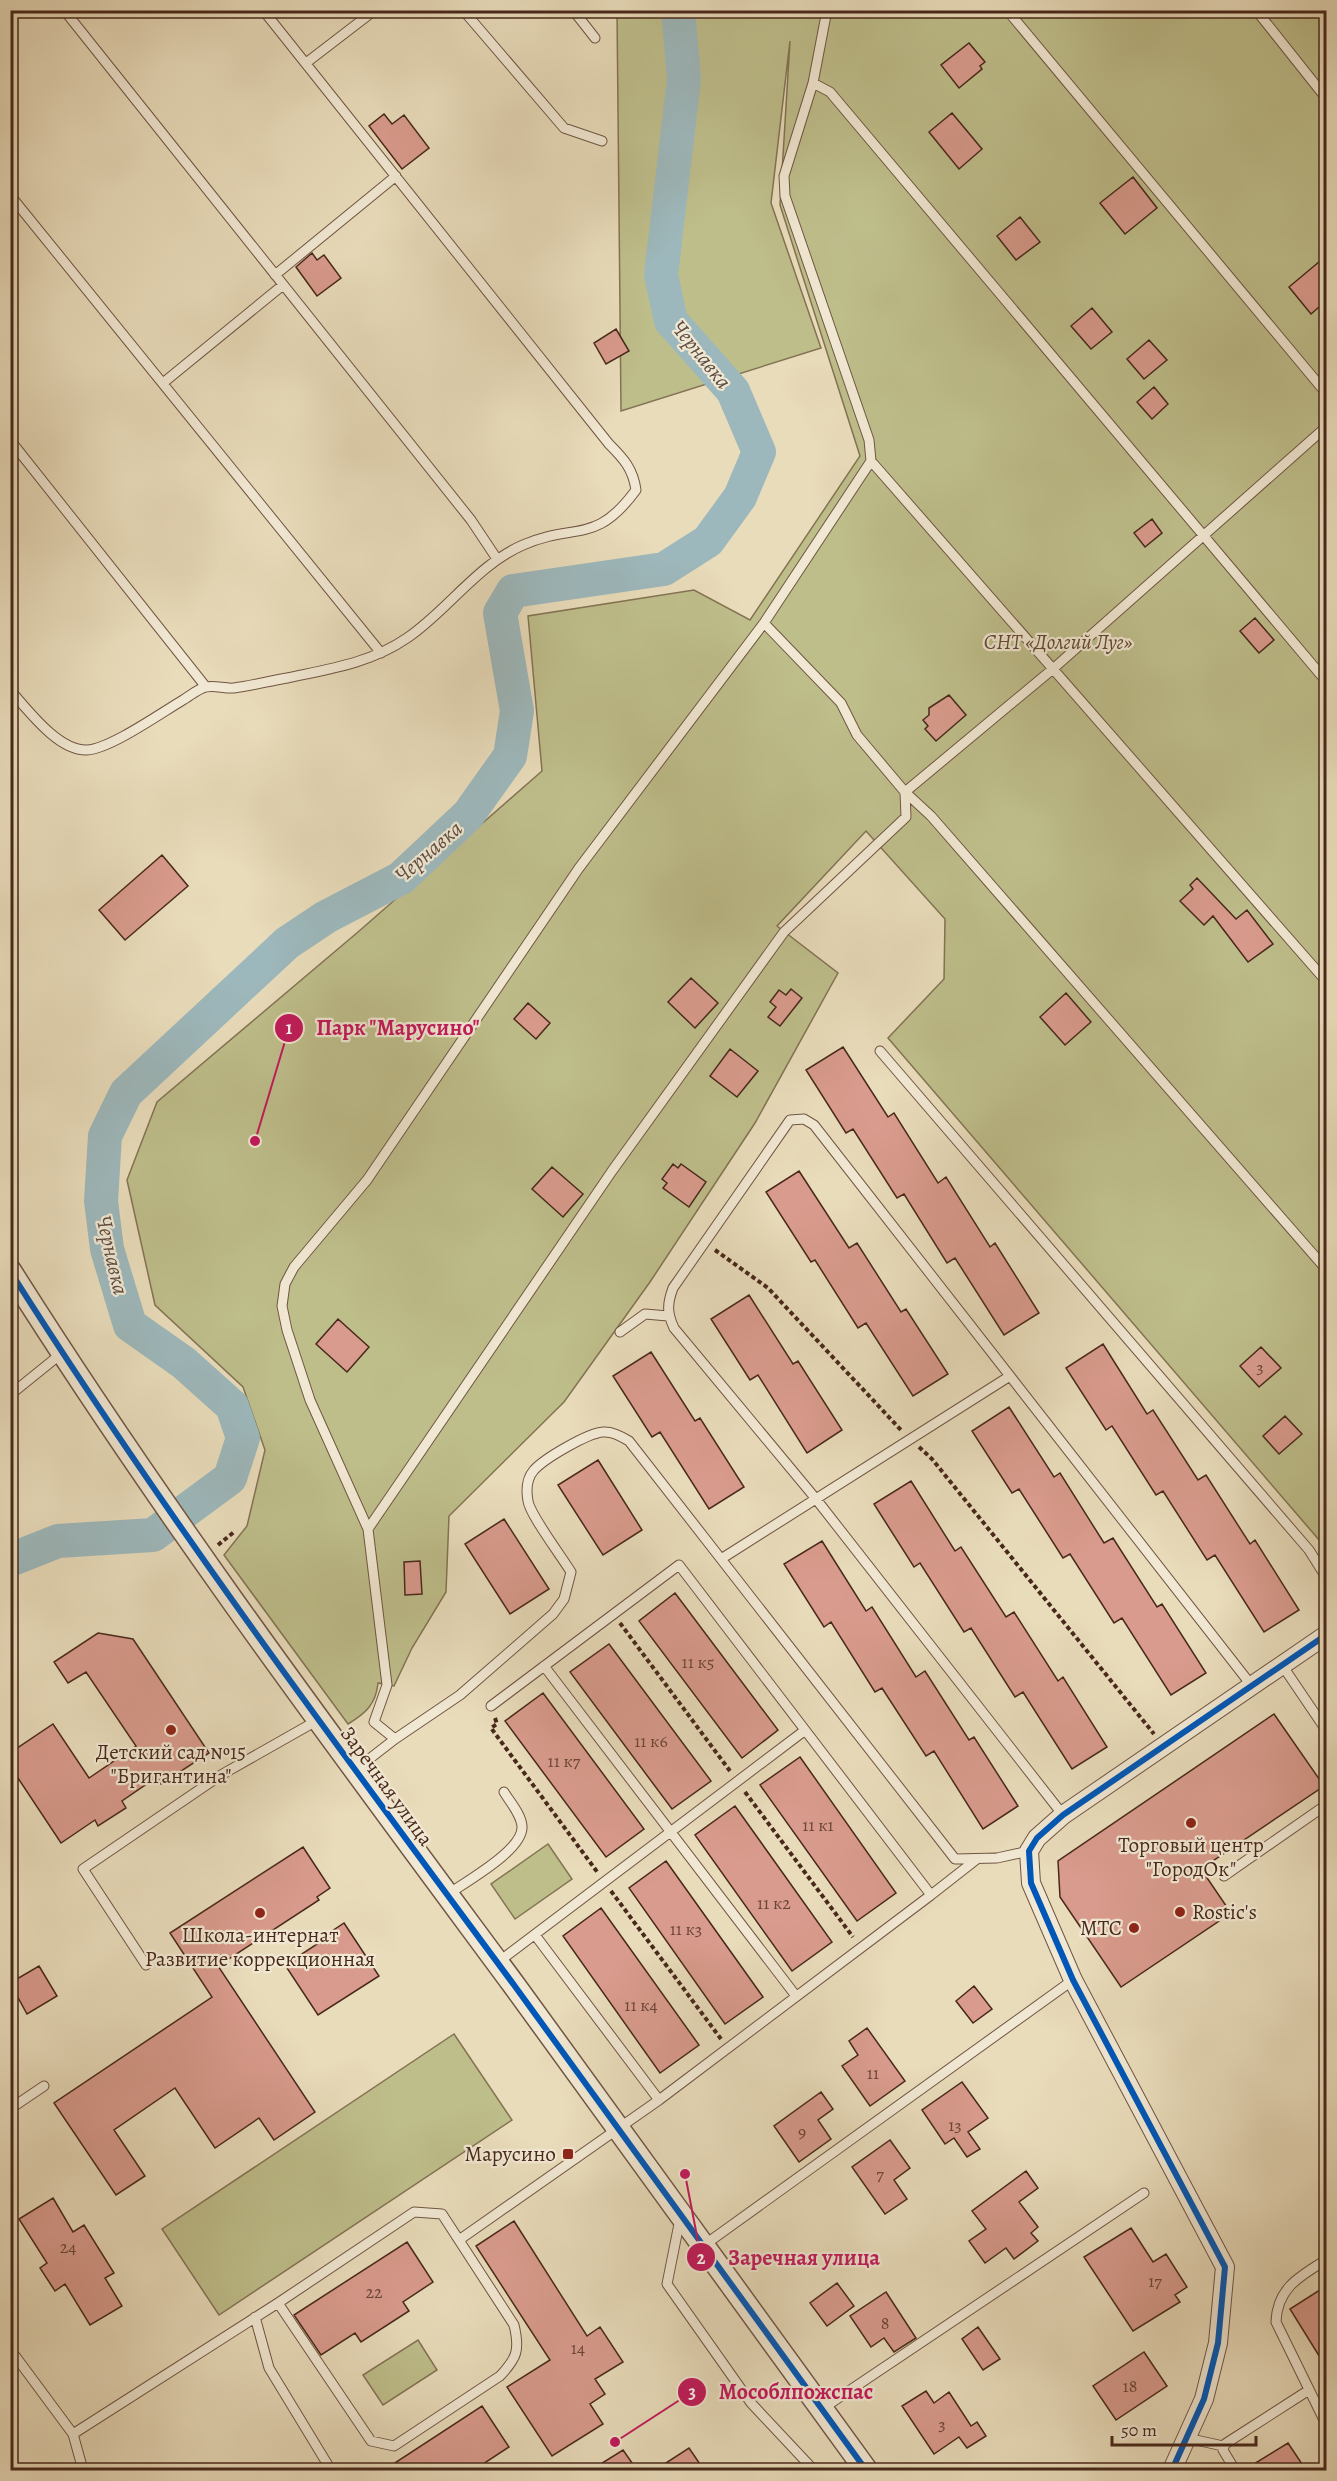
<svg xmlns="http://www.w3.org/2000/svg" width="1337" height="2481" font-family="Alegreya,serif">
<rect width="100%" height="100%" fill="#e9dcbb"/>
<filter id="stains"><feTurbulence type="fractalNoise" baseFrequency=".00333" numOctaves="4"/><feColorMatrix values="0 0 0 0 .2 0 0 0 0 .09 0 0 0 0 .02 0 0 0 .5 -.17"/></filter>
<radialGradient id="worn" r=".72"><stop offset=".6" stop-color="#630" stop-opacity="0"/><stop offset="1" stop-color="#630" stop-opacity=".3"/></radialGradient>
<path fill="#bebe8b" stroke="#837353" stroke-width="1.5" d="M617,11H1326V1548L888,1038L944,979L945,919L866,831L777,926L838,973L755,1123L650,1282L564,1402L449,1516L446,1592L412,1648L394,1686L378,1683C376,1704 366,1713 348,1724L224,1555L247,1526L265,1450L243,1387L155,1305L127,1180L157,1102L358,932L542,771L528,616L694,590L750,620L860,456L780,205L790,41L771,203L821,348L621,411Z
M548,1844L572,1879L515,1919L491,1884Z
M454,2034L512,2120L219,2315L162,2229Z
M418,2340L437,2370L383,2405L363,2375Z"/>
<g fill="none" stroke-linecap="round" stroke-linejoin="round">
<path stroke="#9db8bc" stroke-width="34" d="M10,1560L58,1541L153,1535L230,1478L243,1438L232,1406L184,1363L130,1325L107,1249L101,1201L105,1136L126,1093L287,943L326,917L401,878L468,815L510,756L517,711L500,613L513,591L664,569L708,541L740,497L759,452L733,391L671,321L661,275L684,79L678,10"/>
</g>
<path fill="#d99b8d" stroke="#48281b" stroke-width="1.5" d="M969,43L985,62L980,66L982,69L959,88L941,65Z
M952,113L982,149L959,169L929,132Z
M384,114L392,124L404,115L429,148L402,169L369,126Z
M1133,177L1157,208L1125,234L1100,203Z
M1020,217L1040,242L1016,260L997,236Z
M312,253L317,260L324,255L341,278L317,296L296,267Z
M1326,256V301L1311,314L1289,287Z
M1092,308L1112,332L1091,349L1071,326Z
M616,329L629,351L606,364L594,343Z
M1149,340L1167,360L1144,379L1127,359Z
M1154,387L1168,404L1152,419L1137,402Z
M1152,519L1162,533L1145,547L1134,533Z
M1255,618L1274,640L1259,653L1240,631Z
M949,695L966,715L936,741L925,729L928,726L923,720L929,715V708Z
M162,855L188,886L125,940L99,910Z
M1197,878L1236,919L1247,910L1273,944L1248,962L1213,916L1204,925L1180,901L1193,889L1190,885Z
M691,978L718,1003L695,1028L668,1002Z
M791,989L802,998L780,1026L768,1017L776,1007L770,1002L779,990L786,995Z
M1066,993L1091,1022L1065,1045L1040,1017Z
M528,1003L550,1023L536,1039L514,1019Z
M843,1047L888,1117L894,1113L938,1183L946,1177L990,1247L995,1243L1039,1313L1004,1335L955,1258L947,1263L904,1194L897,1198L853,1129L846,1133L806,1070Z
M730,1049L758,1071L737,1097L710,1076Z
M673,1164L678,1168L681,1164L706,1182L689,1207L663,1188L667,1183L662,1179Z
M552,1167L583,1194L563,1217L532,1189Z
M799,1171L849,1248L857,1243L901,1312L906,1309L948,1374L913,1396L866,1323L858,1328L815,1260L811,1262L766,1192Z
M749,1295L793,1364L798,1361L842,1430L807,1453L758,1375L750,1380L711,1319Z
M338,1319L369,1347L347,1372L316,1344Z
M1103,1344L1147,1414L1153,1410L1198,1480L1206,1475L1250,1544L1255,1540L1299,1610L1264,1632L1215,1555L1207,1560L1163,1491L1156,1495L1112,1426L1106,1430L1066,1368Z
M1261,1347L1281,1368L1259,1387L1240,1366Z
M651,1352L695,1421L700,1418L744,1487L709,1509L660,1432L652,1437L613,1376Z
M1009,1407L1054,1477L1060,1473L1104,1543L1113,1538L1157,1607L1162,1604L1206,1673L1171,1695L1122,1618L1114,1623L1070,1554L1063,1558L1019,1489L1012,1493L972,1431Z
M1285,1416L1302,1434L1279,1454L1263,1436Z
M598,1460L642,1530L603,1555L558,1485Z
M911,1481L955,1551L961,1547L1006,1617L1014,1612L1058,1681L1063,1677L1107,1747L1072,1769L1023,1692L1015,1697L971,1628L964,1632L920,1563L914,1567L874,1504Z
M504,1519L549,1589L510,1614L465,1544Z
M822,1541L866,1611L872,1607L916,1677L925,1671L969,1740L974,1737L1018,1806L983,1829L934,1751L926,1756L882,1688L875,1692L831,1622L824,1627L784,1564Z
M420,1561L422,1594L405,1595L404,1562Z
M675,1593L778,1730L742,1758L639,1621Z
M98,1633L133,1639L209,1753L161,1784L157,1777L122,1801L126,1808L98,1826L95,1820L61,1843L10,1766V1753L53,1724L89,1778L136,1746L86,1672L68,1683L54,1662Z
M609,1644L711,1781L672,1809L570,1672Z
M543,1693L644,1829L606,1857L505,1721Z
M1274,1714L1324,1786L1201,1869L1231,1913L1121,1987L1060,1897L1058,1861Z
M800,1757L896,1893L857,1921L760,1785Z
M735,1806L832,1942L792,1971L695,1835Z
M303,1847L330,1888L317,1897L319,1900L218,1966L315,2112L274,2140L259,2118L215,2148L175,2088L114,2130L145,2176L116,2195L54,2103L212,1997L170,1933Z
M666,1861L763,1997L725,2024L629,1888Z
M601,1908L699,2045L660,2073L563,1936Z
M344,1923L379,1976L318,2015L285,1965L328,1937L326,1935Z
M39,1966L57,1996L27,2014L10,1983Z
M974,1986L992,2009L973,2023L956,2001Z
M867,2028L905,2081L870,2106L842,2066L858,2055L849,2041Z
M962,2082L988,2118L968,2132L980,2149L967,2157L954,2138L945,2144L922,2110Z
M821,2092L833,2109L818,2120L831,2139L799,2162L774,2126Z
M890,2140L910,2168L894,2180L907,2199L885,2214L852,2167Z
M1026,2171L1038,2188L1019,2202L1038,2227L1031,2233L1038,2241L1014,2259L1006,2248L985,2263L969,2241L986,2229L972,2211Z
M53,2198L73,2232L84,2225L114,2273L105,2278L122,2306L90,2325L65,2284L55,2291L40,2268L47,2263L19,2219Z
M514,2221L587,2336L600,2327L623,2362L595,2379L605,2394L590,2404L603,2424L552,2456L507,2387L550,2360L476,2246Z
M1131,2228L1153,2262L1166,2254L1187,2287L1175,2295L1180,2302L1133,2331L1084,2257Z
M407,2242L433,2282L403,2302L409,2311L361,2342L355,2333L321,2355L294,2315Z
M837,2283L854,2306L827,2326L810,2303Z
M1326,2286V2367L1290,2309Z
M886,2292L916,2338L894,2352L884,2338L871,2347L850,2316Z
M978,2327L1000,2359L983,2370L962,2339Z
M1144,2352L1167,2386L1116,2420L1093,2386Z
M926,2391L934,2403L949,2392L971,2426L977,2422L986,2436L967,2448L959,2437L934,2454L902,2406Z
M482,2406L509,2447L474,2470H384Z
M1288,2443L1306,2470H1244Z
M689,2448L704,2470H655Z
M623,2450L637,2470H591Z"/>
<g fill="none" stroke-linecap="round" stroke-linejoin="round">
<defs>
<path id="service" d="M64,10L471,520L497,559
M463,10L564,128L602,141
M573,10L595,38
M1007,10L1326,393
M1256,10L1326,98
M306,63L375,10
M813,83L830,92L1326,681
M10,195L381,653
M275,275L396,176
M163,383L283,285
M10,440L206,687
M871,461L1326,981
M764,623L841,703L857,735L905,792L931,816L1326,1269
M10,690C28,710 58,751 87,750C110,749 161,713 183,700C190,696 199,688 206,687C215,685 225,689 234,688C251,686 269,681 287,678C329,669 371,663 407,638C447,611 477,565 523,545C575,522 595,546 636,490C633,469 624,459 609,444L263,10
M880,1051L1309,1550L1326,1577
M620,1332L645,1314L668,1316
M10,1395L62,1353
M368,1529L310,1400L287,1330L282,1306L285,1284L294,1267L367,1180L579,868L764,623L871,461L869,440L785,196L784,176L813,83L827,10
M721,1559L1010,1376
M1282,1665L1326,1730
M544,1666L796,1996
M491,1706L679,1565L931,1895L659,2100L535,1935
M395,1739L460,1695L553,1614L564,1599L571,1572C562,1557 530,1515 528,1501C526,1490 527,1478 534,1470C545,1458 588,1433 603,1432C612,1431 621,1436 629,1441L955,1859L997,1858L1029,1851
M355,1770L395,1739L374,1722L387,1685L368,1529L612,1171L784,932L906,817L905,792L1054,668L1326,427
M1063,1815L816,1499L674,1328C667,1313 667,1304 673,1288L790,1120L804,1119L814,1125L1252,1686
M1224,1876L1326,1805
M447,1895C465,1882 524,1850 522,1826C521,1814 510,1802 504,1792
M931,1895L977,1859
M497,1963L804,1731
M146,1965L83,1869L221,1775L318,1720
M10,2109L44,2086
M680,2219L667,2284L751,2403L811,2467L821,2470
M459,2240L659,2100
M703,2246L1073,1980
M1326,2260C1300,2276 1277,2288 1276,2322L1326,2424
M255,2317L269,2368L331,2470
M10,2349L73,2434L83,2470
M822,2409L1144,2193
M73,2434L278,2303L414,2212L442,2214L514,2325C520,2350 517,2358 500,2376L394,2446L371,2441L278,2303
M1187,2438L1223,2446
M1235,2470L1223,2450L1225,2444L1309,2390"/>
<path id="minor" d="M1172,2470L1204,2399L1218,2343L1225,2267L1073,1980L1031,1883L1029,1851L1037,1838L1063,1815L1326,1635"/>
<path id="tertiary" d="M10,1271C166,1518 341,1751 514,1985C632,2146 748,2309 866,2470"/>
</defs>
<use href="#service" stroke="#705543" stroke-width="11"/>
<use href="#minor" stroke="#705543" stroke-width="20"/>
<use href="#tertiary" stroke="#705543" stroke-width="25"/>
<path stroke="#48281b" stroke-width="4" stroke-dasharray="4.5 3" stroke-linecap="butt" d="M715,1250L768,1288L901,1430
M919,1447L932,1459L1154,1734
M218,1545L234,1532
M620,1623L730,1771
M495,1718L497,1724L491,1728L598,1873
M745,1792L853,1937
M611,1891L721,2039"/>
<use href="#service" stroke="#f1e8d3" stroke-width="9"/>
<use href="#minor" stroke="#f1e8d3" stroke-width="18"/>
<use href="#tertiary" stroke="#f1e8d3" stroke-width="22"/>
<defs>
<path id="cycleway" d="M10,1271C166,1518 341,1751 514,1985C632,2146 748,2309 866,2470
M1172,2470L1204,2399L1218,2343L1225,2267L1073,1980L1031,1883L1029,1851L1037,1838L1063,1815L1326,1635"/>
</defs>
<use href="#cycleway" stroke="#f1e8d3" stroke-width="10"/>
<use href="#cycleway" stroke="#0057b8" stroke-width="6"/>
</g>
<g fill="#8f2418" stroke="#f1e8d3" stroke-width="2">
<circle cx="171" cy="1730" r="6"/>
<circle cx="1191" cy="1823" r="6"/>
<circle cx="1180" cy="1912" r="6"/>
<circle cx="260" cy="1913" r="6"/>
<circle cx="1134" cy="1928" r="6"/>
<rect x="562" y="2148" width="12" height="12" rx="3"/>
</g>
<g text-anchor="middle" stroke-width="4.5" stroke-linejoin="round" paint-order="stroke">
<g font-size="18" fill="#6c4538">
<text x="1260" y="1373">3</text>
<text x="698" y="1668">11 к5</text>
<text x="651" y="1747">11 к6</text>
<text x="564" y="1767">11 к7</text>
<text x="818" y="1831">11 к1</text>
<text x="774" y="1909">11 к2</text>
<text x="686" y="1935">11 к3</text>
<text x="641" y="2011">11 к4</text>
<text x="873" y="2079">11</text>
<text x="955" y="2131">13</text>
<text x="802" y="2138">9</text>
<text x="880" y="2180">7</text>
<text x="68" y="2253">24</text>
<text x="1155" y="2287">17</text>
<text x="374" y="2298">22</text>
<text x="885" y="2329">8</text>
<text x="578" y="2354">14</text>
<text x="1130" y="2392">18</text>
<text x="942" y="2430">3</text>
</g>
<g font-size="21" font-style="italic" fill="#604631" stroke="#f1e8d3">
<text x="1058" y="649">СНТ «Долгий Луг»</text>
</g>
<g font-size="21" fill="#48281b" stroke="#f1e8d3">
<text x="171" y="1759">Детский сад №15<tspan x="171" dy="24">"Бригантина"</tspan></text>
<text x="1191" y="1852">Торговый центр<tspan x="1191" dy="24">"ГородОк"</tspan></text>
<text x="1192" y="1919" text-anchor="start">Rostic's</text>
<text x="1122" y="1935" text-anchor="end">МТС</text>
<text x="260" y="1942">Школа-интернат<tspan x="260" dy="24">Развитие коррекционная</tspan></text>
<text x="556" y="2161" text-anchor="end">Марусино</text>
</g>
<g font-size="21" fill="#48281b" stroke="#f1e8d3">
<text transform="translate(387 1786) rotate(54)" y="7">Заречная улица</text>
</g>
<g font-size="22" font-style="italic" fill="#5d4c43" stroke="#f1e8d3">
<text transform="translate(702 354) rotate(51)" y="8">Чернавка</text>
<text transform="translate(428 851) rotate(-41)" y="8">Чернавка</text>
<text transform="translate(113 1255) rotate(77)" y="8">Чернавка</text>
</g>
</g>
<path fill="none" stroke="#c2185b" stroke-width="2" d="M255 1141L289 1028M685 2174L701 2257M615 2442L692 2392"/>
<g fill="#c2185b" stroke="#f1e8d3" stroke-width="2">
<circle cx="255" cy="1141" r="6"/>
<circle cx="685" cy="2174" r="6"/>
<circle cx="615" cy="2442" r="6"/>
<circle cx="289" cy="1028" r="15"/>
<circle cx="701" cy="2257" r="15"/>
<circle cx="692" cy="2392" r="15"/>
</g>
<g font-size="18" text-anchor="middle" font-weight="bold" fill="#fff">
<text x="289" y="1034">1</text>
<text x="701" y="2264">2</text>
<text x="692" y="2398">3</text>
</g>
<g font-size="22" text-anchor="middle" font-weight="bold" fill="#c2185b" stroke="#f1e8d3" stroke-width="4.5" stroke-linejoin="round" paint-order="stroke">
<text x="398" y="1035">Парк "Марусино"</text>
<text x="804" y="2265">Заречная улица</text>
<text x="796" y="2399">Мособлпожспас</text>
</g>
<rect width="1337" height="2481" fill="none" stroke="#e9dcbb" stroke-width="36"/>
<rect x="12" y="12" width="1313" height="2457" fill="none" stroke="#48281b" stroke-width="3"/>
<rect x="18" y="18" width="1301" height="2445" fill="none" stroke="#48281b" stroke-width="1.5"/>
<path d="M1112 2436v9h144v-9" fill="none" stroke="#48281b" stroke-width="3"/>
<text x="1121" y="2436" font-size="18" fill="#48281b" stroke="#f1e8d3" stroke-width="4.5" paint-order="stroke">50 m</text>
<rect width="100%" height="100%" filter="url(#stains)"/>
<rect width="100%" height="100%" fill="url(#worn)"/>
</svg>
